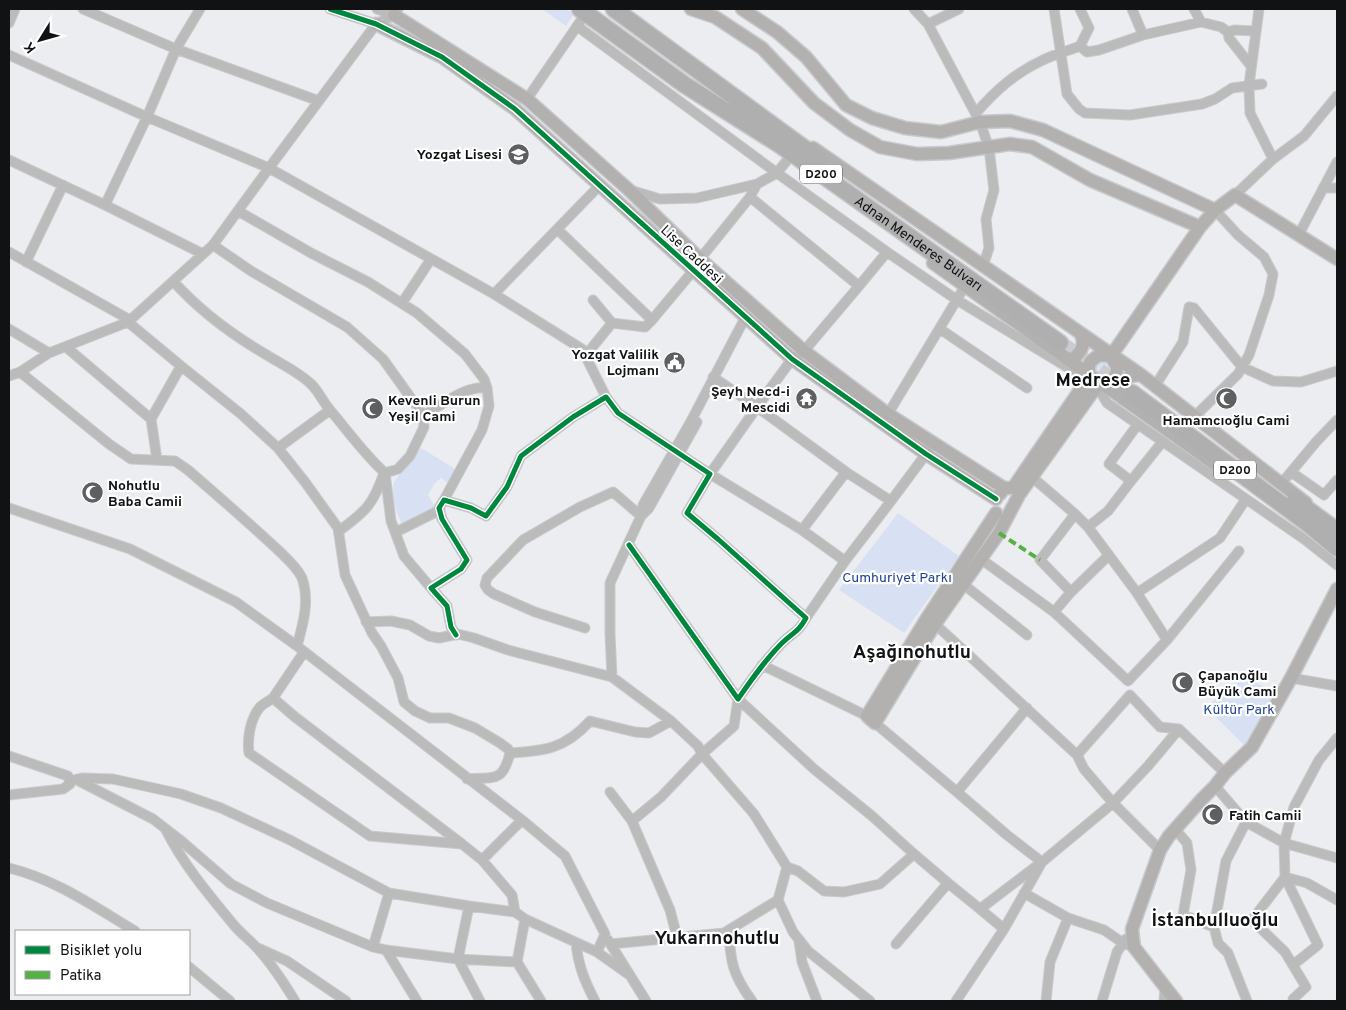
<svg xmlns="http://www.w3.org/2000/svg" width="1346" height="1010" font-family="Overpass,sans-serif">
<rect width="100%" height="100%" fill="#ebedf1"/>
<path fill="#d8e1f4" d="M542,9H566L574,14L566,26Z
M1095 369a8 8 0 1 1 16 0a8 8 0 1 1-16 0Z
M421,448L457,470L450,485L441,478L435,483L428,495L436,509L403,526C397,515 390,495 394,483C396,477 416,455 421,448Z
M898,513L959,556L904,633L839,590Z
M1243,678H1248L1276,693L1244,745L1206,707L1238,680Z"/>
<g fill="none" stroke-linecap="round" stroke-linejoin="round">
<path stroke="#caccd0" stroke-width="16" stroke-dasharray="16 8" stroke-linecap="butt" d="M1060,343L1123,388"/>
<defs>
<path id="street" d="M200,9L176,49L319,101
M330,9L376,24
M377,9L394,15
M398,9L394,15L376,24L269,168L494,294
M914,9L928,24L980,122L989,148L994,190L986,219L989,248L983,266
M1054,9L1067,94L1079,109L1085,113L1130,115L1202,104L1215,99L1232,88L1262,84
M1132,9L1143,35
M1194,9L1201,22
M1259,9L1249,85L1250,113L1273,159L1304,136L1337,96
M9,23L15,9
M928,24L959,9
M577,26L777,173L757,184
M1228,32L1234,30L1256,31
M1080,46L1087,52L1099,50L1143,35L1201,22L1221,27L1228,32L1229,38L1251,66
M9,55L147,117L176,49L83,9
M527,99L586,13
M976,113C996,90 1015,73 1043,60C1055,54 1068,51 1080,46L1089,28L1080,9
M788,159L777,173L887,252
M9,160L105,205
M600,185L494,294L582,349L606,397
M1323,188H1337
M630,190L660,199L697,198L757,184L750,197L859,286L887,252L957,300L1085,378
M1235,195L1273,159
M557,229L652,320L693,271L700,259L750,197
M1298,236L1337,162
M213,245L251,271L347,327L383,359L423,415C443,406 463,385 487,388L484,379L465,354L417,313L368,282L311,253L238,211
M9,252L130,320
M26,262L63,185
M173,281C199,310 231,334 265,354C281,364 299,372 312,385C319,392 323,402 330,410C348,431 364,454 385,473L398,469L410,456L424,427L423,415
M593,300L612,323
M402,303L431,259
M128,322L181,366
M9,329L49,353
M940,329L1027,388
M66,347L151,419L181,366L241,414L278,448L305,482L338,528L345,575L372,633L381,646L398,678L404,702L415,711L430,718H449L475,728L500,743L508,749L510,753
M586,355L612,323L645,327L652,320
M9,376L20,372L49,353L128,322L213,245L269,168L147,117L105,205L203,254
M713,377L757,407L710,474L802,530
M1097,386L1107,403L1304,539L1337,565
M1155,386L1183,342L1189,307L1194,308L1242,367L1273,381L1301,382L1337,371
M888,414L965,286
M1194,417L1238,374L1249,355L1269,295L1273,274L1264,257L1238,235L1215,210
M151,419L157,460
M1138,424L1109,464L1131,481L1163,441
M278,448L330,410
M1291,472L1324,495L1337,480
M385,473L391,521L404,556L431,588
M1032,477L1075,514L1088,527L1137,593
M1281,484L1316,442L1337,420
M444,500L482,430L489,406L487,388
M891,501L926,454L932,442
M9,508L130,549L236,602L297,646C303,624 310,601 302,578C297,567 285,557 277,549C248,522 218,496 188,470L175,461L131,459L109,444L20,372
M641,516L643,505L690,423L745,318
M641,516L649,508L697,422
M1088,527L1108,511L1131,481
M339,531C366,511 373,505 384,473
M396,532L440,510
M981,559L1054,612L1128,681L1167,640L1137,593L1220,538L1246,499
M845,561L891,501L846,472L757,407L792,359L804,351L859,286
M963,584L1027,635
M1071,592L1040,560L1075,514
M1054,612L1071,592L1109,555
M806,618L845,561L802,530L846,472
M366,622L391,621L410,625L429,636L439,638L458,634L474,638L508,650L612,677L671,721L698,746L702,754L661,797L632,821L670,910L677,937
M935,624L1077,755
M585,628L535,612L494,594L488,590L485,585L487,578L523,540L580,507L613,492L641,516L610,583V633L612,677
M456,635L451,627L447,606L431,588L461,569L467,560L442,519L439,508L444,500L471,508L486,516L507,487L521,456L573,417L606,397L618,413L710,474L687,513L719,540L806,618C798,633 793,632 782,643C765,660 752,679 738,699L629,545
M1167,640L1239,551
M297,646L522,820L565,856L605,934L597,952
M304,652L273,698L295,717L462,844
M762,665L867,716
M1291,678L1337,686
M273,698C269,701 263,704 260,707C250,719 247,739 249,753L370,836L462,844L482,860L512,895L515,912L525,919L597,952L628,974
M738,699L814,769L872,816L914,854L880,884L844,892L824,891L798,871L787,867L754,814L702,754L734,726Z
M1027,708L957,792L1007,835L1042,862L1113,803L1160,850
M875,723L957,792
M1179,729L1160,727L1130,695L1077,755L1084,769L1113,803L1148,766L1179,729L1225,773
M9,756L68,776L70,784L63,789L9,795
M79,779V781L153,819L179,839L231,884L267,903L373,947
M467,779C492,776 502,785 510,753C544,751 565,749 590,721L635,732L649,733L671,721
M69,781L82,778L113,779L181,794L221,808L290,840L389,893L469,906
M1215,786L1246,822
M610,792L632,821
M1175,829L1187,843L1191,870L1183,915L1214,927
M166,830C183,864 209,895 233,924C240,933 250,940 257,948C272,964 284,983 295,1001
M1337,858L1284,843L1285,877L1307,883L1337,900
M482,860L522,820
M9,868C55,879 95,907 135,931
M948,883L980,909L1038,865
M1024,893L1068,918L1104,930L1123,943L1134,947
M778,900L793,932L808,951L870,1001
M980,909L1004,929
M515,912L469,906L458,959L517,962L541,1001
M729,930C730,962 733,975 752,1001
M608,940L646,1001
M799,941L802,962L817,1001
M576,943C578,965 585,982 595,1001
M611,944L724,933L778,900L787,867
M896,944L948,883L914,854
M258,948L287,961L346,1001
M386,950L373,947L389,893
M517,962L525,919
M1293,965L1318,945L1285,877L1252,920L1285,952L1306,987L1293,999
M189,967L230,1001
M417,1001L386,950L458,959L480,1001
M956,1001L1004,929L1042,862
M1046,1001L1050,962L1068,918
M1102,1001L1117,952L1126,939
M1164,1001L1165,987
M1247,1001L1228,953L1218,943L1214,927L1226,861L1246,822L1284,843L1294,807L1319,760L1337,738"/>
<path id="secondary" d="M691,9L715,17L762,48L814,103L850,130L880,147L917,154L949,153L1010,144L1032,147L1090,180L1200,227
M742,9L777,32L806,57L846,105L872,118L905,128L941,132L980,122L1010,121L1043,130L1215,210
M394,15L527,99L629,190L700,259L804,351L888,414L1004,488
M376,24L442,57L515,109L792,359L926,454L996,499
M813,148L1141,375L1306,503
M933,263L1226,472
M1111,356L1200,227L1215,210L1235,195L1337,259
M1067,359L1074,358C1082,351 1086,343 1080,333
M1123,399L1119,389C1124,378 1129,375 1141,375
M1000,494L1004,488H1013L1087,380L1090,362L1099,355L1111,356
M996,513L927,618L867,716L875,723L935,624L999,533L1019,495L1097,386C1108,381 1117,381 1117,367L1111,356
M1176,1001L1134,947L1132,929L1160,850L1169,836L1202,799L1215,786L1225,773L1252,747L1291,678L1337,589"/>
<g id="highway">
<path id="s1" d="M580,9L685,85L780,145L1060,343"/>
<path d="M614,9L819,159"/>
<path d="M1132,393L1307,523L1337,548"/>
<path d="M1295,500L1337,531"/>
</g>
</defs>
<use href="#street" stroke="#c9cacd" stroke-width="11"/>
<use href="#secondary" stroke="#c9cacd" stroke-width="15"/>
<use href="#highway" stroke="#c9cacd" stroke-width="19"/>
<use href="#street" stroke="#bbb" stroke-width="9"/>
<use href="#secondary" stroke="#b2b1b0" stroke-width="12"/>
<use href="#highway" stroke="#afafb0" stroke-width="16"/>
<path stroke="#54b144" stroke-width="4" stroke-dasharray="8 4" stroke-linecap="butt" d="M999,533L1040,560"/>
<defs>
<path id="cycleway" d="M330,9L376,24L442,57L515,109L792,359L926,454L996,499
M456,635L451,627L447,606L431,588L461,569L467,560L442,519L439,508L444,500L471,508L486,516L507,487L521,456L573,417L606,397L618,413L710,474L687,513L719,540L806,618C798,633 793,632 782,643C765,660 752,679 738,699L629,545"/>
</defs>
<use href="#cycleway" stroke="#fff" stroke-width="8"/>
<use href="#cycleway" stroke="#00873e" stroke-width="5"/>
</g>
<defs>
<symbol id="school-disc" viewBox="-11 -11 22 22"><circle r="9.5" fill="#5d5f61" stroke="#fff"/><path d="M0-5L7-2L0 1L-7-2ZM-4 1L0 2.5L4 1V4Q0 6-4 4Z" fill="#fff"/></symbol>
<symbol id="civic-disc" viewBox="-11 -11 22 22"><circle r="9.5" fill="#5d5f61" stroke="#fff"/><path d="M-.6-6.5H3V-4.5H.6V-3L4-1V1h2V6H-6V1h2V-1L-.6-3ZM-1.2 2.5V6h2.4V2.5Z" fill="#fff"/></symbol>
<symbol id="mosque-disc" viewBox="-11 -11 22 22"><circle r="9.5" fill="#5d5f61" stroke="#fff"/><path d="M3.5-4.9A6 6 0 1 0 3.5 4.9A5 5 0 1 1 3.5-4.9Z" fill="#fff"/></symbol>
<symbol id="temple-disc" viewBox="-11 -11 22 22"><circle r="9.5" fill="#5d5f61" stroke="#fff"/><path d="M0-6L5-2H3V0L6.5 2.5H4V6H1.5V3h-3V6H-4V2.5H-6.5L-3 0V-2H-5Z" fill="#fff"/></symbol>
</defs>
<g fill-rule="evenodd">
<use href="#school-disc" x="506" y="142" width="25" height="25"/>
<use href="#civic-disc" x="662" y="350" width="25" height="25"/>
<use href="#mosque-disc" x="1214" y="386" width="25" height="25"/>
<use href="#temple-disc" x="794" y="386" width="25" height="25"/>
<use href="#mosque-disc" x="360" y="396" width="25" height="25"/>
<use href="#mosque-disc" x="80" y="480" width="25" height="25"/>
<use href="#mosque-disc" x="1170" y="670" width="25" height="25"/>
<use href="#mosque-disc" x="1200" y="802" width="25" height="25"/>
</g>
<g text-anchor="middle" stroke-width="4.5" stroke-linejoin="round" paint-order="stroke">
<g fill="#fff" stroke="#58595a" stroke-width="1">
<rect x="800" y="164.5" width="42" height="19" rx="4"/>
<rect x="1214" y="460.5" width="42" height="19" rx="4"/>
</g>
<g font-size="12" font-weight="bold" fill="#101214">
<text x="821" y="178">D200</text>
<text x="1235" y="474">D200</text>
</g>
<g font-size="14" font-weight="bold" fill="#101214" stroke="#fff" text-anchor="start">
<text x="502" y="159" text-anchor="end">Yozgat Lisesi</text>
<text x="659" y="359" text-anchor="end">Yozgat Valilik<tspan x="659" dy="16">Lojmanı</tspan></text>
<text x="790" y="396" text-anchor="end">Şeyh Necd-i<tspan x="790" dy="16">Mescidi</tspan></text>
<text x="388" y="405">Kevenli Burun<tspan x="388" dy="16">Yeşil Cami</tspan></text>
<text x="1226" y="425" text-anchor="middle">Hamamcıoğlu Cami</text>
<text x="108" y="490">Nohutlu<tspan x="108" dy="16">Baba Camii</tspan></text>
<text x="1198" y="680">Çapanoğlu<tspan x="1198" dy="16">Büyük Cami</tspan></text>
<text x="1229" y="820">Fatih Camii</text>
</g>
<g font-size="14" fill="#101214" stroke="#fff">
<text dy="5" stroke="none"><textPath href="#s1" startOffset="412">Adnan Menderes Bulvarı</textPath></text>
<text transform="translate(692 254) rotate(43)" y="5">Lise Caddesi</text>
</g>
<g font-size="14" fill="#214392" stroke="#fff">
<text x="897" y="582">Cumhuriyet Parkı</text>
<text x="1239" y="714">Kültür Park</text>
</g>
<g font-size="19" font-weight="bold" fill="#101214" stroke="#fff">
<text x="1093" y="386">Medrese</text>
<text x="912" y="658">Aşağınohutlu</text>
<text x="1215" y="926">İstanbulluoğlu</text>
<text x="717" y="944">Yukarınohutlu</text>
</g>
</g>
<rect width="1346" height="1010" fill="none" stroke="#101214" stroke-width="20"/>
<rect x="15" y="930" width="175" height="65" fill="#ffffff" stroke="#9fa0a1"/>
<rect x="25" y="946" width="25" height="8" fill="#00873e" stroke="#9fa0a1"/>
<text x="60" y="955" font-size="15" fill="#101214">Bisiklet yolu</text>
<rect x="25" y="971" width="25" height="8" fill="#54b144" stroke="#9fa0a1"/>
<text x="60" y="980" font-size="15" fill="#101214">Patika</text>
<g transform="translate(40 40) rotate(233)" stroke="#ffffff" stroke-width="4" paint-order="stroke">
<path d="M0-4L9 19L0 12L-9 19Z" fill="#101214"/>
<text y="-8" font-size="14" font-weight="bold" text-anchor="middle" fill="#101214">K</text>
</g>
</svg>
